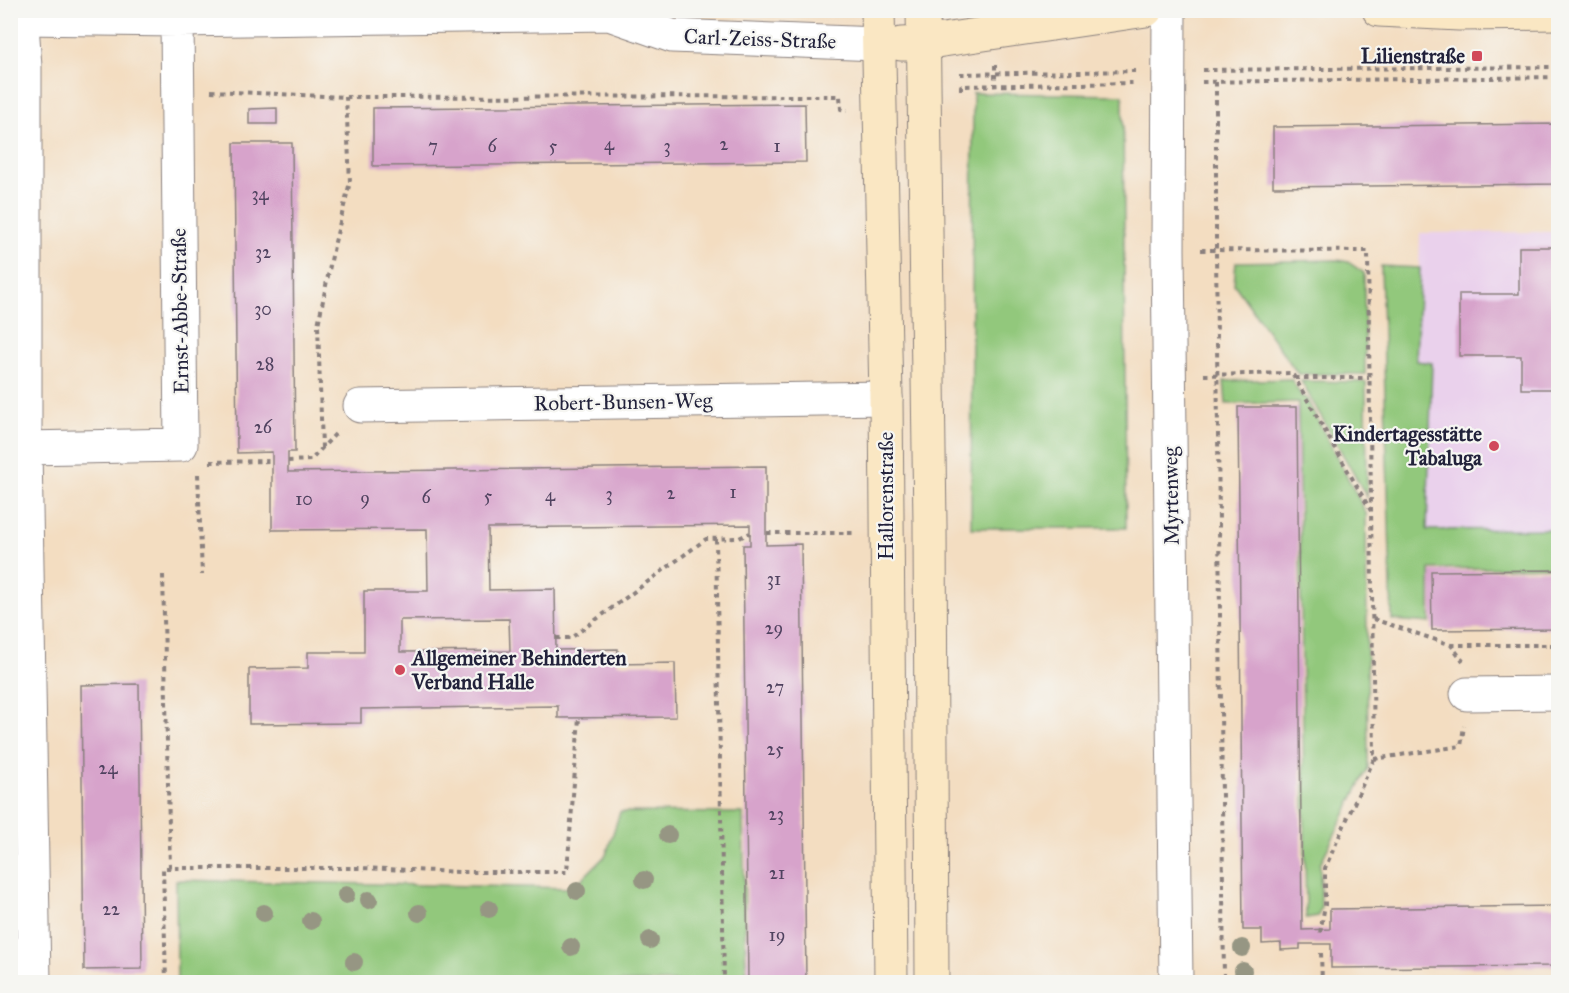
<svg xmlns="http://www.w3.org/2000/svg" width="1569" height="993" font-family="'IM FELL Great Primer',serif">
<rect width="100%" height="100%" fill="#f6f6f2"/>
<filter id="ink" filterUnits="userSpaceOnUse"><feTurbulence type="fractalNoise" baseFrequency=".0167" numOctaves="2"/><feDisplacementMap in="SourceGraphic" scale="12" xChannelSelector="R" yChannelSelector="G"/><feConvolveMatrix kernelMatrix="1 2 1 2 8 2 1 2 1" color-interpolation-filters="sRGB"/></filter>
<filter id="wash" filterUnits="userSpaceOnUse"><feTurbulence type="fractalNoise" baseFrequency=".008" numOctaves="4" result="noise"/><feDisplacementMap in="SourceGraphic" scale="24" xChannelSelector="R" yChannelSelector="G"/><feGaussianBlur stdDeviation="1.35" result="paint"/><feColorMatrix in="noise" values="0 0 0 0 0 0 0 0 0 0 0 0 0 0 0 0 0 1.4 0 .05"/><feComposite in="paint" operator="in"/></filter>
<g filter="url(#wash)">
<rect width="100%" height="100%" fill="#f3ddc1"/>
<path fill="#ead1ec" d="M1558,232V529L1427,530L1432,363L1416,362L1420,233Z"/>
<path fill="#92c87b" stroke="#5a755b" stroke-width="1.5" d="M973,93L1123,95L1126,528H971Z
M1338,260L1348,262L1364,273L1365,374H1298L1234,284L1236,262Z
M1381,266L1420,268L1416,361L1432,363L1427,530L1558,529V567L1430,569V623L1392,620Z
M1291,379L1302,397L1306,398L1366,513L1368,768L1320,864L1321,907L1318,916L1306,918L1298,402L1226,404L1224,381Z
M1301,381L1366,382L1367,497Z
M620,812L743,813L746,982H177L176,880L573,888L606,855Z"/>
<g id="blocks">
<path fill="#d7a3cb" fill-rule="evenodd" d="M805,104L806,162L373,166V108Z
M277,108V124H249V109Z
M1558,124V184L1273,187V127Z
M234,143H292L295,452H288V472L766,466V545L801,544L806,982H748L743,545H750V525L488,528L489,590L555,589L556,650L618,649L617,664L675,663L676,717L558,718V706L361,709V723L249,724V669L308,668V652H364V591H428L427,529L272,530V452L237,453ZM509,619L510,651L400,652V620Z
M1519,247H1558V389H1521V356H1459V294H1519Z
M1238,407H1297L1302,930L1330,929V909L1558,906V966L1331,968V944H1300V949L1281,950V943L1262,944V930H1243Z
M1558,570V629L1432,630L1431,571Z
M139,684L142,969L84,970L81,685Z"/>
</g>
</g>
<g filter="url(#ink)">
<use href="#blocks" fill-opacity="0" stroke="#8a807e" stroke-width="1.5"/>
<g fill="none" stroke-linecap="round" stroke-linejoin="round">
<defs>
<path id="street" d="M21,10L25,67V448L34,982
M1169,10L1168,250L1176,982
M609,14L672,36L878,44
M22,18L177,20L609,14L617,10
M360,406L886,398
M25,448L181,445L177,20
M1467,694L1558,693"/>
<path id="secondary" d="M878,10L886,398L891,982
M923,10L930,524L932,982
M1379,10L1459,14L1558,13
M901,44L923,43L1146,10"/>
</defs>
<use href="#street" stroke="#8a807e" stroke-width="35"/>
<use href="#secondary" stroke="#8a807e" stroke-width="35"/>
<path stroke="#8a807e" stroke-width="4" stroke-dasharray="4.5 4.5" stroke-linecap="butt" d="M995,65V85
M1203,70L1558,67
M960,74L1135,71
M1202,82L1558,77
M1216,82V250L1224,982
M961,90V86L1135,83
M211,91L346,97L840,96L841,109L847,110
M1201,250L1368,251L1374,759L1325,868V905L1320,933
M1204,375L1292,373L1371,511
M1295,378H1369
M322,448L318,325L334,246L350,182L346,97
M288,461L311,460L338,431
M210,462L272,461
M198,474L202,575
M767,533H853
M716,539L724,982
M163,575L170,868
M1373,619L1451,645L1463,661
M556,638H571L706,539L739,538L750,533
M1451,645H1558
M1374,759L1461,746L1464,726
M1321,953L1322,982
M166,982L163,868H360L461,872H567L579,718"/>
<use href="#street" stroke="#fff" stroke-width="33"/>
<use href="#secondary" stroke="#fae7c3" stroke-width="33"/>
</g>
<g fill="#969683">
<circle cx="668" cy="835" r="9"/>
<circle cx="644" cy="880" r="9"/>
<circle cx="577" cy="891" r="9"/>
<circle cx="346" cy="895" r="9"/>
<circle cx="369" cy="900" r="9"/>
<circle cx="489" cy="909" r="9"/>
<circle cx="264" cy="913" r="9"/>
<circle cx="419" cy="913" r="9"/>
<circle cx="311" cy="921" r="9"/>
<circle cx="650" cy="940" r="9"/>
<circle cx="571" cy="947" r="9"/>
<circle cx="1242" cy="948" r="9"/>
<circle cx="354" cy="962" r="9"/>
<circle cx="1243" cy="971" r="9"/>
</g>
</g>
<g fill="#d1495b" stroke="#f6f6f2" stroke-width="2">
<rect x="1471" y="50" width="12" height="12" rx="3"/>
<circle cx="1494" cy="446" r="6"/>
<circle cx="400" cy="670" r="6"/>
</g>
<g text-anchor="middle" stroke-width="4.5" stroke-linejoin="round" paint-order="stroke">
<g font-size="18" fill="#4f425f">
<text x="609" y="150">4</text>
<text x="724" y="150">2</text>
<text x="433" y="152">7</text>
<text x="492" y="152">6</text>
<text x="553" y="152">5</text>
<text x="667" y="152">3</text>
<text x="777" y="152">1</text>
<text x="260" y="200">34</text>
<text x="263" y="258">32</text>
<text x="263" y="315">30</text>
<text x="265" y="370">28</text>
<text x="263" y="433">26</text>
<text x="733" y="498">1</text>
<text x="671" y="499">2</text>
<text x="609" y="500">3</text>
<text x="550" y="501">4</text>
<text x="488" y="502">5</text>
<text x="426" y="503">6</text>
<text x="365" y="504">9</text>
<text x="304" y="505">10</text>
<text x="774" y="585">31</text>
<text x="774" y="634">29</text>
<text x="775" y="693">27</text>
<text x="775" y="755">25</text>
<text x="108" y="774">24</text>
<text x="776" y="820">23</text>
<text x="777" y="879">21</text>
<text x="111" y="915">22</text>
<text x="777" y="941">19</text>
</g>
<g font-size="21" fill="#22223b" stroke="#f6f6f2">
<text transform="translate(760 39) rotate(2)" y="7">Carl-Zeiss-Straße</text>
<text transform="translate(180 311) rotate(-91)" y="7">Ernst-Abbe-Straße</text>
<text transform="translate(623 402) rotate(-1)" y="7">Robert-Bunsen-Weg</text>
<text transform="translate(886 496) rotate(-90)" y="7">Hallorenstraße</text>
<text transform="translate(1171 496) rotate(-91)" y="7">Myrtenweg</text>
</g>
<g font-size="21" font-weight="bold" fill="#22223b" stroke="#f6f6f2" text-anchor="end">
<text x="1465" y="63">Lilienstraße</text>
<text x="1482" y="441">Kindertagesstätte<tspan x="1482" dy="24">Tabaluga</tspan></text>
<text x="412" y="665" text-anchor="start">Allgemeiner Behinderten<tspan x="412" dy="24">Verband Halle</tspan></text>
</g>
</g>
<rect width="1569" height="993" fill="none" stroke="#f6f6f2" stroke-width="36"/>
</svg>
